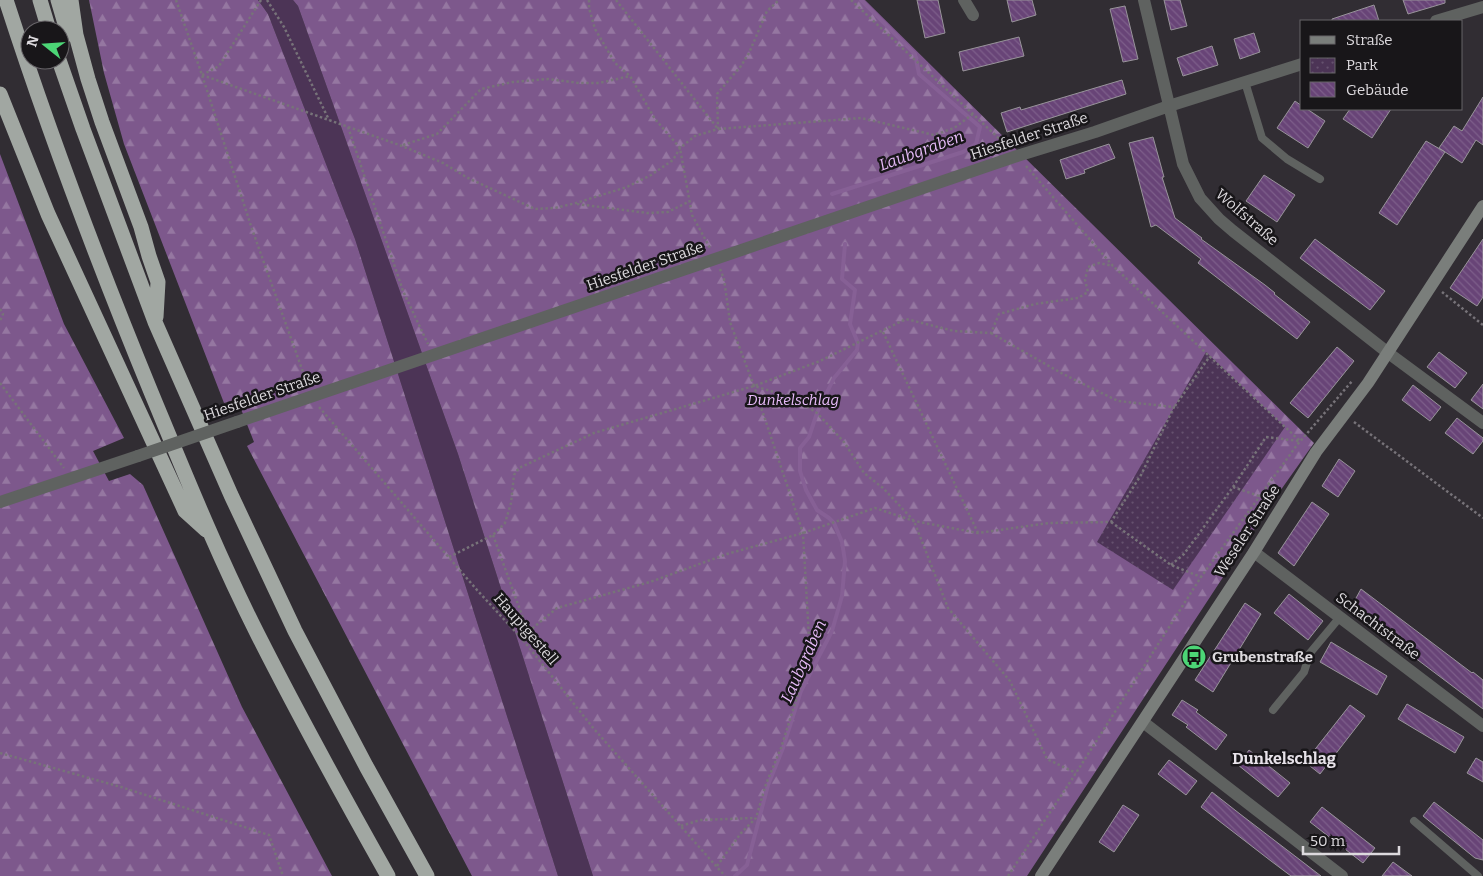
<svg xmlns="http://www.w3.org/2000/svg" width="1483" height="876" font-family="Bitter,serif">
<defs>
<pattern id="forest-firs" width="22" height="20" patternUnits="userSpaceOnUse" patternTransform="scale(1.25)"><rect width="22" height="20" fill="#7d588c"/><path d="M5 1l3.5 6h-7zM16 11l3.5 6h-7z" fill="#9577a1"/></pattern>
<pattern id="park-dots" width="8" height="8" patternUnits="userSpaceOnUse" patternTransform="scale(1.25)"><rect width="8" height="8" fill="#4c3456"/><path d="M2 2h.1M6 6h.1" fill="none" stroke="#65516e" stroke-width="1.8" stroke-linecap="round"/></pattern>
<pattern id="building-back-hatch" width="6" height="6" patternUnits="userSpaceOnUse" patternTransform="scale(1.25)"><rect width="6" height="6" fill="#684477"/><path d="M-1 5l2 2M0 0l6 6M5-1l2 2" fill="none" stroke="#7d5e8a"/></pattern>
</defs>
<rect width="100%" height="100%" fill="#312d33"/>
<path fill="#4c3456" d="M258,0H293L298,6L458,454L593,876H558L355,239L268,14Z"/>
<path fill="url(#forest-firs)" d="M89,0H258L268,14L355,239L558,876H472L247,446L254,442L237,399L224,403L124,144L104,73Z
M293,0H865L1314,443L1273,501L1027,876H593L458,454L298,6Z
M0,154L64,324L124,438L93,451L109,481L130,474L143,485L242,707L332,876H0Z"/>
<path fill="url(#park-dots)" d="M1206,352L1285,427L1173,590L1097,542Z"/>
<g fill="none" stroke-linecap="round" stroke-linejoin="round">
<path stroke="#866095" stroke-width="4" d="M832,194L963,152L976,144L980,127L919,74L915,54L861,0
M735,876L747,865L768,785L783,748L801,691L832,631L842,596L845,561L842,542L834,523L829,518L817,510L806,490L800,471V448L809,437L817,413L834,378L857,350L858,343L850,324L855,290L842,279L845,244"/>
</g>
<path fill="url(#building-back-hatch)" stroke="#98949a" d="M917,0H938L945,33L925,38Z
M1007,0H1032L1036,15L1012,22Z
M1164,0H1180L1187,26L1171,30Z
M1403,0H1445V3L1408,14Z
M1374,5L1379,21H1332V19Z
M1125,6L1138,59L1123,62L1110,9Z
M1254,33L1260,52L1240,59L1234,39Z
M1019,37L1024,56L963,71L959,52Z
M1212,46L1218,65L1183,76L1177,58Z
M1122,80L1126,94L1007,132L1001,113L1020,107L1021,110Z
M1483,97V145L1476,140L1462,163L1439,148L1454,126L1462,131Z
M1295,101L1302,106V109H1307L1325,121L1308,148L1277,128Z
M1350,109H1391L1372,138L1343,119Z
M1153,137L1164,177H1162L1175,218L1202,238L1201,239L1265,285L1275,293L1274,294L1310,322L1297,339L1198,263L1201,259L1156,225L1151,227L1129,143Z
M1426,141L1445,152L1397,225L1379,213Z
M1109,144L1115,158L1084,170L1085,173L1066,179L1060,160Z
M1264,175L1295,195L1277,222L1246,201Z
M1315,239L1385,291L1370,310L1300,258Z
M1483,239V297L1477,306L1450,288Z
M1337,347L1354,361L1308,418L1290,403Z
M1439,352L1467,373L1455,388L1427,367Z
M1483,384V409L1471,400Z
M1413,385L1441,407L1430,421L1402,400Z
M1457,418L1483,438V441L1473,454L1445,433Z
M1339,459L1355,471L1338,497L1322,486Z
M1312,502L1329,514L1294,566L1278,553Z
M1361,589L1472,673L1473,672L1483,680V709L1350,609Z
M1289,594L1323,621L1308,640L1274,613Z
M1245,603L1261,614L1213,692L1195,680Z
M1331,642L1387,676L1377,695L1320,662Z
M1182,700L1198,710L1196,712L1227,735L1216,750L1186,727L1188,725L1172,715Z
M1407,704L1464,737L1455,753L1398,719Z
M1350,705L1365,716L1320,774L1305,762Z
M1249,750L1290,783L1278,797L1238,765Z
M1476,758L1483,762V782L1467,773Z
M1169,760L1197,781L1186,795L1158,774Z
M1212,792L1240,814L1321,876H1291L1271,861L1201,807Z
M1434,802L1483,840V860L1475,858L1423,816Z
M1123,805L1139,815L1114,852L1099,842Z
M1322,807L1375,848L1363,863L1310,822Z
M1393,862L1412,876H1382Z"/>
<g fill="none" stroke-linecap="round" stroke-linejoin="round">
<path stroke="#777379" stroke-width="2.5" stroke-dasharray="2.5 2.5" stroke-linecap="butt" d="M176,0L202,75L252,229L308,386
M267,0L284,27L329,120
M589,0V8L595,29L615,63L630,76L655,119L680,148L692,215L710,248
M616,0L718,129L861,118L934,135L954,128L973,114
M851,0L1007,146
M202,75L402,146L443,163L468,178L535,209L555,208L576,203L627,187L651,175L673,160L680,148L695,136L718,129L717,94L741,66L749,53L767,11L779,0
M202,75L219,66L261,0
M348,127L403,291L428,344
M403,145L437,134L481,89L513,82L548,79L579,83H599L630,76
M1026,166L1113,266L1300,441
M577,204L647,213L668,212L690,201
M720,269L724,279L730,322L754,386L794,398L817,413L844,442L864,473L883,488L914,521L948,608L1010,681L1047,759L1076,773
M1442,292L1483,325
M0,309L3,314L0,321
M883,332L978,533
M0,383L64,468
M1175,406L1210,356
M319,407L477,590L523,640L594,729L725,876
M1354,422L1483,518
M1268,484L1280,490
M1233,487L1259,496
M1111,522L1171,565L1201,577
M493,535L528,632
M449,557L493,535L505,523L511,503L514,475L519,468L594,433L754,386L820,361L906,319L954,331L991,333L999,314L1035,304L1078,298L1088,292L1085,280L1088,267L1099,263L1113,266
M1171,565L1184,554L1233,487L1266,437L1299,441
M523,640L528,632L557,608L650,582L727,554L803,533L875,508L914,521L978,533L1049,523L1111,522L1141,475L1174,407L1118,401L1063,374L991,333
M0,753L121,787L269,835L283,876
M681,826L700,820L754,818
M717,866L741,833L756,818L766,784L781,748L810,656L803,533L754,386
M1008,876L1076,773L1201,577L1297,445L1353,380"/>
<path stroke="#5f6260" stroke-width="8" d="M1245,82L1262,138L1287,159L1320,179
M1273,710L1304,672L1310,653L1340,617
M1414,821L1478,876"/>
<path stroke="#5f6260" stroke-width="12" d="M964,0L973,15
M1387,352L1483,423
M1254,552L1483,726
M1143,722L1342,876"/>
<path stroke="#5f6260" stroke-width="12" d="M1144,0L1183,164L1200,198L1219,219L1233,231L1387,352
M1436,21L1483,7
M237,422L1017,156L1095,132L1169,106L1302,64
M0,502L138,456"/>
<path stroke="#7a7e7b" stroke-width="12" d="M1041,876L1254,552L1316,452L1368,383L1483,206"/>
<path stroke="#a1a7a2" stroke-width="15" d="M6,0C49,133 98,263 151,392C185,474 218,556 258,635C299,716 343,796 388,876
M40,0L49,30
M58,0L68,34
M71,0L76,35L88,79L102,122L141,227L149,256L158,282L156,317
M59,60L83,129L155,322L231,495L295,631L366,766L427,876
M0,94L48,214L185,511L206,530"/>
<path stroke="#5f6260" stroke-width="12" d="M138,456L237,422"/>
</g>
<defs>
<symbol id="bus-disc" viewBox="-11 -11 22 22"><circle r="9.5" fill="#4cd676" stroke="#181619"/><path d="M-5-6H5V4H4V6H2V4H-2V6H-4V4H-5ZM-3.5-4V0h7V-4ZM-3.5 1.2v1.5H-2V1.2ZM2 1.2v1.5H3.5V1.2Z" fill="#111"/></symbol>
</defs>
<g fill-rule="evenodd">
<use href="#bus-disc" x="1180" y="643" width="28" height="28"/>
</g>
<g text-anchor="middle" stroke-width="5" stroke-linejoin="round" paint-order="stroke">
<g font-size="15" fill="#dddade" stroke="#181619">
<text transform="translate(1029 136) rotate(-18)" y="5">Hiesfelder Straße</text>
<text transform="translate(1247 217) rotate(41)" y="5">Wolfstraße</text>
<text transform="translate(645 266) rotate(-19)" y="5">Hiesfelder Straße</text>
<text transform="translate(262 396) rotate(-19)" y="5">Hiesfelder Straße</text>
<text transform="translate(1247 531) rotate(-57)" y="5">Weseler Straße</text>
<text transform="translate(1378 626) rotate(37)" y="5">Schachtstraße</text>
<text transform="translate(526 629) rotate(49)" y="5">Hauptgestell</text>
</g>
<g font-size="15" font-style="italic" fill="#e7bbf9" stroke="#181619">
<text x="793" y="405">Dunkelschlag</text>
</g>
<g font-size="15" font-weight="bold" fill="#dddade" stroke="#181619" text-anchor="start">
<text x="1212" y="662">Grubenstraße</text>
</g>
<g font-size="16" font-style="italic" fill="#e7bbf9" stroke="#181619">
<text transform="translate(921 150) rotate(-20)" y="6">Laubgraben</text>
<text transform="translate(803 661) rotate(-66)" y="6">Laubgraben</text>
</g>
<g font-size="16" font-weight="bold" fill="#e7e2e9" stroke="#181619">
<text x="1284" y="764">Dunkelschlag</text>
</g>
</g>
<rect x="1300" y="20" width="162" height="90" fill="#181619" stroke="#676468"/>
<rect x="1310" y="36" width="25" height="8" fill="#7a7e7b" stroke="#676468"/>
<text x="1346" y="45" font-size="15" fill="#dddade">Straße</text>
<rect x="1310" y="58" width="25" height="15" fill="url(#park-dots)" stroke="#676468"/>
<text x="1346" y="70" font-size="15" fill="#dddade">Park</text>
<rect x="1310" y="82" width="25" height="15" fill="url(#building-back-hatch)" stroke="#676468"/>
<text x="1346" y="95" font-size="15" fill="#dddade">Gebäude</text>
<g transform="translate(45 45) rotate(287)"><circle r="24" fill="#181619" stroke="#676468"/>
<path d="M0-4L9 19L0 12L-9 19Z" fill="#4cd676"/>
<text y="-8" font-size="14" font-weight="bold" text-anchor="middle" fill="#dddade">N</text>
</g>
<path d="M1303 846v8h96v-8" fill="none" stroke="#dddade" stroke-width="2.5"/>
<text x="1310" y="846" font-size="15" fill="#dddade" stroke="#181619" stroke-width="4" paint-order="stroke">50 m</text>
</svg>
